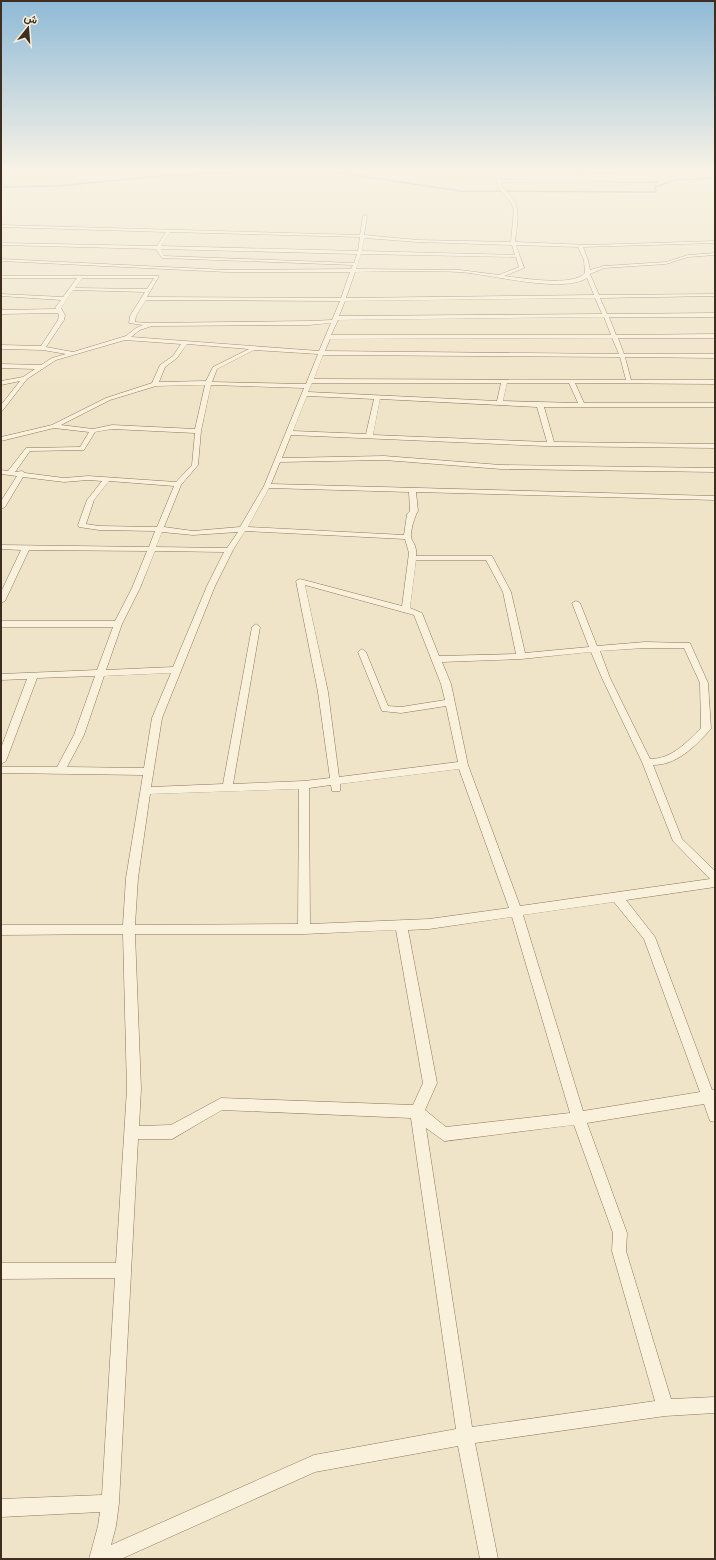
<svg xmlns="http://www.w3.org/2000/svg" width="716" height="1560" font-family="'Playfair Display',Vazirmatn,serif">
<rect width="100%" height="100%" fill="#f0e4c8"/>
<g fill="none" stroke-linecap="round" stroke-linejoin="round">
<path stroke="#6f938a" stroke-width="1.5" d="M321,170L460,191L656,192L655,187L675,180L715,178
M1,187L58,186L161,176L285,170"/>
<defs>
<path id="street" d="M22,170H27L10,179L1,189C1,178 14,174 22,170Z
M461,170L715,172V174L498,172L501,180L658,182H501C502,190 510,194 514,201C521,212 516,229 515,242L590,245L715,241V243L583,247L588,260L590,270L604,266L666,262L688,255L715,253V255L688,257L666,264L604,268L590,274L599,295L715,294V296L600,298L607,314L715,313V317H609L616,335L715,334V338H618L624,354H715V358L625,357L631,380H715V384L575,383L584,403H715V407H544L554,442L715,444V448L545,446L291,435L282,458L384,456L501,465L715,468V472L501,469L384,460L280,462L271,484L715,496V500L416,492L418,511C415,515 410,532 411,537C413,544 417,545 416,556H492L511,592L525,653L589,647L572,603L576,601L580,603L597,646L645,642L690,643L708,683L711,729L709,731C694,747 677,765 653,765L682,839L715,871V887L626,900L655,937L712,1090H715V1122L710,1121L704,1104L587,1123L627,1233L626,1251L671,1399L715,1397V1413L665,1416L475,1443L498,1559H480L458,1446L315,1472L121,1559H89L98,1526L100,1512L1,1517V1499L102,1495L115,1278L1,1279V1263H116L127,1089L123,934L1,935V925H123L126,878L143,775L1,773V767H57L74,735L95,676L37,678L6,761L1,764V748L27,679L1,680V674L97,670L113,627H1V621H115L132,588L147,551L29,550L5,601L1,603V592L21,550L1,549V545L149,547L155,531L99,530L79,527L78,525L87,500L102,481L88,480L64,482L23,477L5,507L1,509V501L17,476L1,474V470L8,471L26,448L80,447L89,432L54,428L1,441V437L52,425L106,398L152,383L160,365L173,356L181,344L125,340L56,360L27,379L3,410L1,411V405L20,381L1,385V381L23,377L35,369L1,368V364L41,365L52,358L66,354L43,350L1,349V345L41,346L58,320L59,315L58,313L1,314V310L56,309L55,308L61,300L1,296V294L63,297L77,278H1V276H159L147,297L341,298L350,272H227L1,261V259L227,270L351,269L353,265L162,258L156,249L1,245V243L157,246L166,232L1,227V225L360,235L363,216L365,215L367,216L364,235L418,240L511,242L514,209L510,201L498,187L495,171ZM170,232L360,237L358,251L161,246ZM364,238L418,242L512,245L515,255L362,251ZM516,245L578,247L584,260L585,273C573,287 522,278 504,276L524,268ZM161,249L357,254L354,263L164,256ZM361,254L516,257L519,267L499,275L460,270L356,269ZM402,271C421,271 441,271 460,272C489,274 564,294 587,278L594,295L346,298L355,272ZM82,278H154L147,289L75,288ZM73,290L145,292L130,316L129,323L143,325L136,328L126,336L73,352L46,347L64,320L65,315L61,308ZM595,298L602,314L339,316L345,301ZM146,300L340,301L332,320L309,321L148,323L135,322L136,316ZM604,317L611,335H331L338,320ZM331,323L319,351L131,337L140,330L152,326L309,325ZM612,338L619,354L325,351L330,339ZM187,344L249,349L213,367L206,381L159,382L165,367L177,358ZM254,350L318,354L306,384L212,382L217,369ZM323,355L620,357L626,380L314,379ZM312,383H501L497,401L308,392ZM507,383H569L578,403L503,401ZM205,385L195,429L112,425L93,429L61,425L110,400L156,386ZM211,385L304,388L264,486L240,527L193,531L164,527L181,485L198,465L201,431ZM307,396L374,399L366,434L293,431ZM380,399L537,407L547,442L373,435ZM112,429L195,433L192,465L176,482L88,476L64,478L25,473L22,471L15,472L30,451L84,450L95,432ZM109,481L174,486L157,527L99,526L86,524L94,500ZM269,488L409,492L410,511L407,514L404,535L248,527ZM245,531L405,539L409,553L402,606L300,579L296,581L318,692L330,778L304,781L233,784L260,627L256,624L252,627L223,784L151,787L162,718L215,586L233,550ZM162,532L193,535L238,532L227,548L156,547ZM155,551L224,552L207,586L173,667L106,670L122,624L140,588ZM416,560H486L503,592L516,654L439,656L422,613L410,608ZM305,585L414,615L441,684L445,700L401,707L388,706L366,652L362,649L358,652L382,711L401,713L446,706L458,762L339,777L328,692ZM645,648H684L700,683L701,728C687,742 672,759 650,759L610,678L600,651ZM591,652L602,678L642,762L673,841L710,879L520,906L468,765L451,684L442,662L521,659ZM171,673L152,718L144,768L67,767L84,735L104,676ZM459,769L509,908L429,919L310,924L309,788L331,785L332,791H340V784ZM299,789L298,924L135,925L138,878L150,794ZM614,902L644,939L700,1092L583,1111L523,915ZM512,917L570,1113L446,1127L425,1110L437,1083L408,930L429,929ZM396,930L423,1083L413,1105L221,1098L171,1125L139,1126L141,1089L135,934H304ZM222,1110L411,1118L456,1429L314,1455L111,1545L116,1526L119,1503L138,1139H172ZM574,1125L613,1233L612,1251L655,1401L472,1427L426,1128L444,1141Z"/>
</defs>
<use href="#street" stroke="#8d765c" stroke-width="1"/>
<use href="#street" fill="#faf1dc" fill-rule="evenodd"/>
</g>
<linearGradient id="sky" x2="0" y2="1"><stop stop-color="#8fbad6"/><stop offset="0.44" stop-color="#f8f3e6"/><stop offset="1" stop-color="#f8f3e6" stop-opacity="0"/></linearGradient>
<rect width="716" height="388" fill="url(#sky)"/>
<rect width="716" height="1560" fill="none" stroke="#3d2e20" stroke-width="4"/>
<g transform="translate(28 28) rotate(17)" stroke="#f7eed8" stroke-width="3" paint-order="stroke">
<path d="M0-3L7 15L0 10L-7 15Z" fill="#3d2e20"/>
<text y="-6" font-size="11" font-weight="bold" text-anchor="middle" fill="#3d2e20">ش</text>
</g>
</svg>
